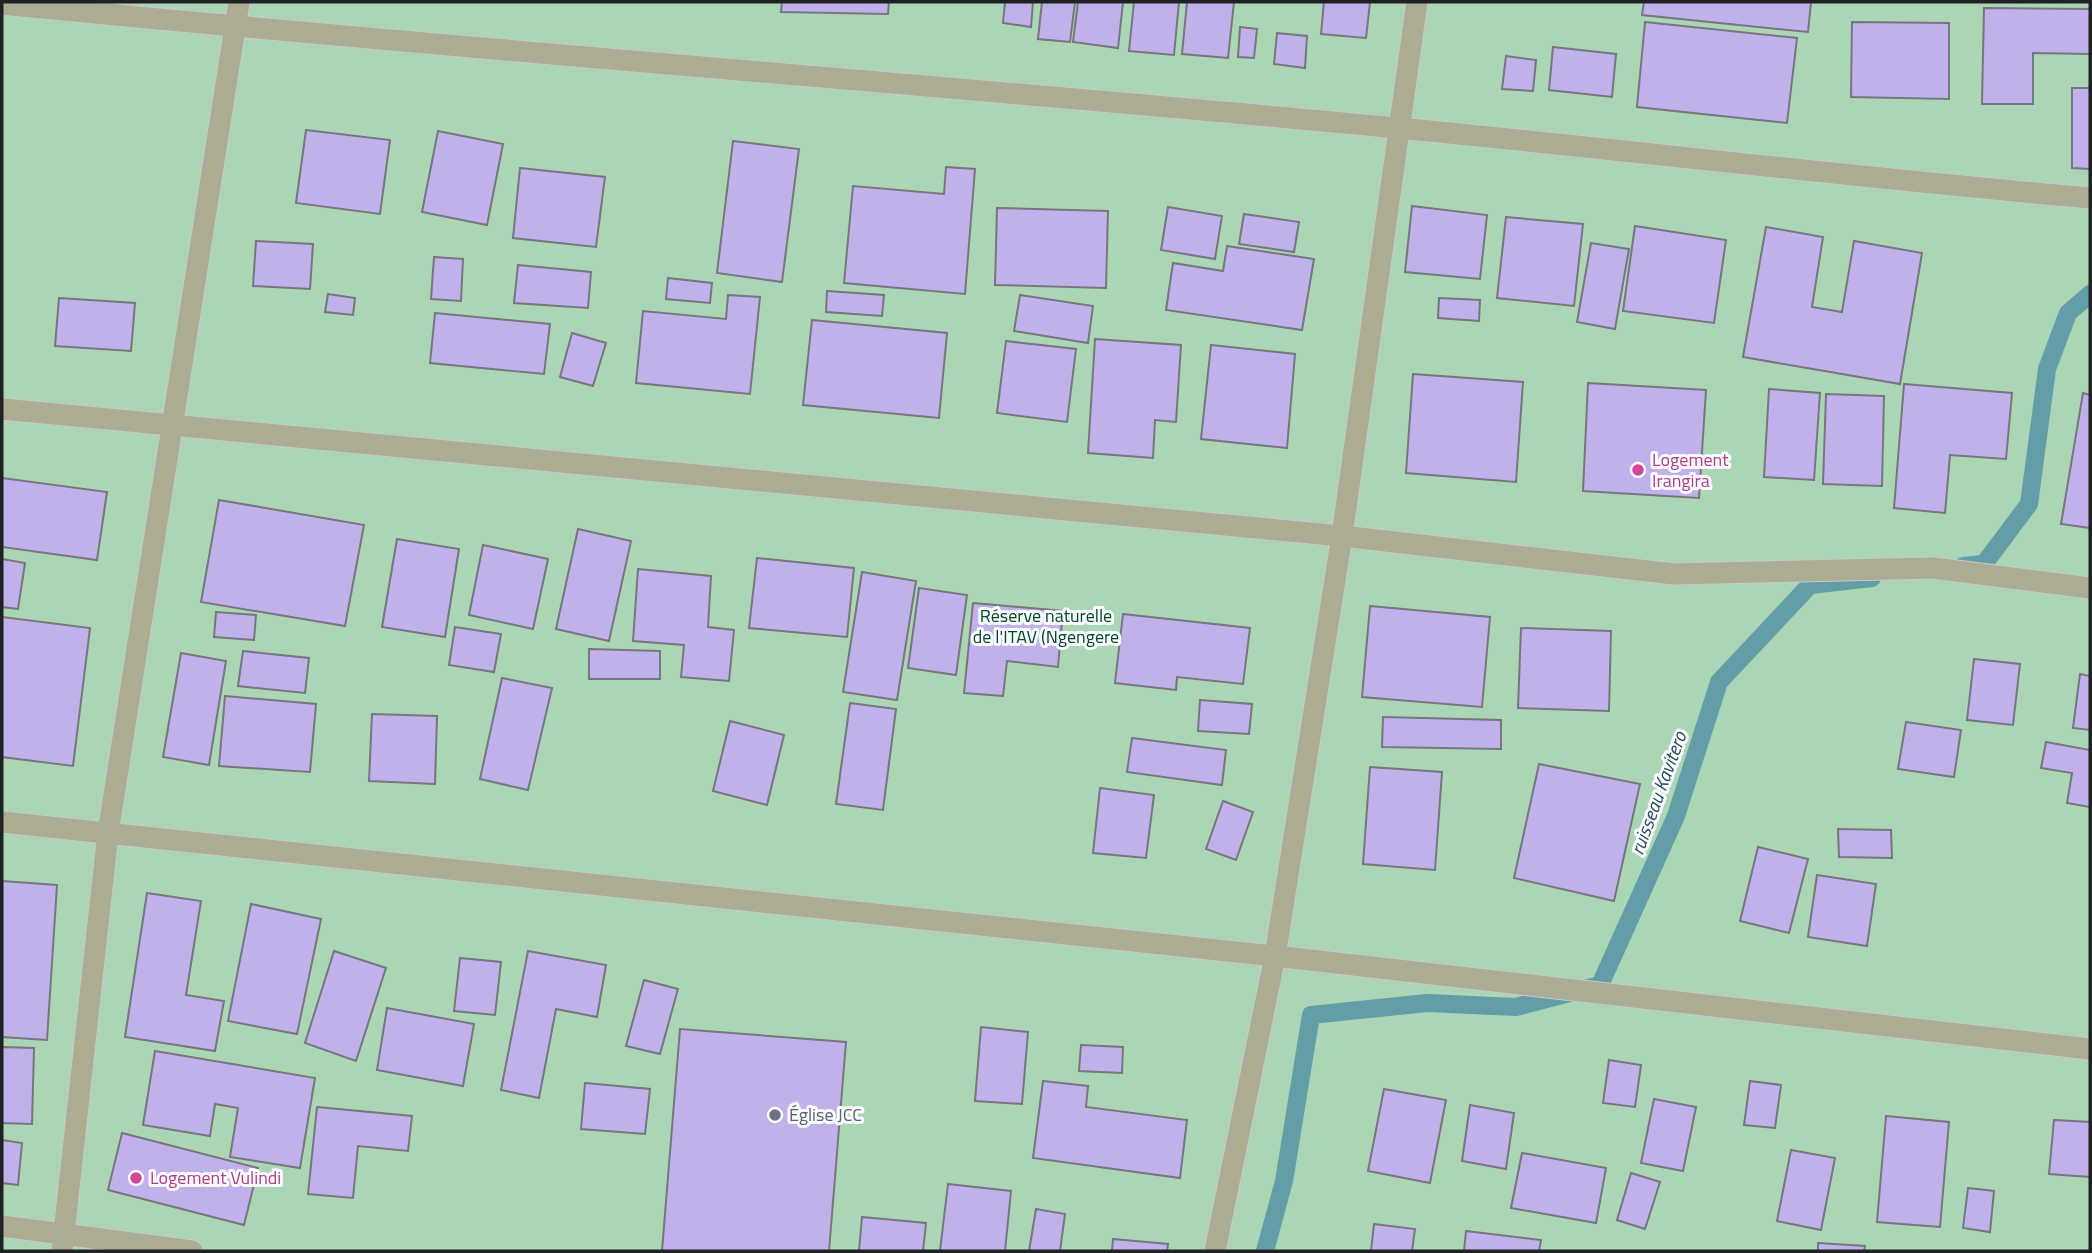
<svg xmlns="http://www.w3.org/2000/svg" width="2092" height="1253" font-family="'Titillium Web',sans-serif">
<rect width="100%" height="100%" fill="#ecedf7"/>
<path fill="#aad6b5" d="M2,2H2090V1251H2Z"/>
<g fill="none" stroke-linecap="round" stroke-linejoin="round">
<path stroke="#629da8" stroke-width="18" d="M1963,566L1984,564L2029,504L2047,369L2068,313L2090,294
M1265,1251L1284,1181L1311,1015L1427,1003L1516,1007L1600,985L1676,816L1719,682L1810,585L1872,578"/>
</g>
<path fill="#c1b1eb" stroke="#77757d" stroke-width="2" d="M782,2H889L888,14L781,12Z
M1005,2H1033L1031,27L1003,23Z
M1042,2H1075L1070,42L1038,39Z
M1078,2H1123L1118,48L1073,42Z
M1134,2H1179L1174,55L1129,51Z
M1187,2H1234L1228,58L1182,54Z
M1324,2H1370L1366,38L1321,34Z
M1644,2H1811L1808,32L1642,15Z
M1984,8L2090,9V54L2033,53V104H1982Z
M1645,22L1797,38L1787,123L1637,107Z
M1852,22L1949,23V99L1851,97Z
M1240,27L1257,29L1254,58L1238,57Z
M1277,33L1307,36L1305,68L1274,64Z
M1553,47L1616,54L1612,97L1549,90Z
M1506,56L1536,60L1533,91L1502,89Z
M2072,88H2090V169L2072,168Z
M306,130L390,140L380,214L296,203Z
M438,131L503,144L487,225L422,212Z
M733,141L799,149L782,282L717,273Z
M946,167L975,169L965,294L844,283L853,186L944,194Z
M520,168L605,177L596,247L513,238Z
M1412,206L1487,215L1480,279L1405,272Z
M1168,207L1222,216L1215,259L1161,250Z
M997,208L1108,211L1106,288L995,285Z
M1244,214L1299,222L1294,252L1239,244Z
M1506,217L1583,224L1574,306L1497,298Z
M1635,226L1726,240L1714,323L1623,311Z
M1766,227L1823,237L1812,307L1842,312L1854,241L1922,253L1900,384L1743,357Z
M256,241L313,244L310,289L253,286Z
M1591,243L1629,249L1615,329L1577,322Z
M1227,246L1314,259L1302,330L1166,310L1173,263L1223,271Z
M434,257L463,259L461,301L431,299Z
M518,265L591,272L588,308L514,303Z
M668,278L712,283L710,303L666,299Z
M827,291L884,295L882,316L826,312Z
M328,294L355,298L353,315L325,312Z
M728,295L760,297L750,394L636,383L643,311L726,319Z
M1020,295L1093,306L1088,343L1014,331Z
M59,298L135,303L131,351L55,346Z
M1439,298L1480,300L1479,321L1438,318Z
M435,313L550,324L544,374L430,363Z
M812,320L947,333L939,418L803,405Z
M572,333L606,343L593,386L560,377Z
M1095,339L1181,345L1176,422L1155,420L1153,458L1088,453Z
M1006,341L1076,349L1067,422L997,413Z
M1211,345L1295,354L1287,448L1201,439Z
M1413,374L1523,382L1516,482L1406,473Z
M1588,383L1706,390L1699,498L1583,491Z
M1904,384L2012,393L2006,459L1950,455L1945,513L1894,508Z
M1769,389L1820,393L1814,480L1764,477Z
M2083,393L2090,395V528L2061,524Z
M1826,394L1884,396L1882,486L1823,484Z
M2,478L107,492L97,560L2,547Z
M219,500L364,525L345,626L201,602Z
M578,529L631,541L609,641L556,629Z
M397,539L459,549L445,637L382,627Z
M483,545L548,559L533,629L469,615Z
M757,558L854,568L847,637L749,628Z
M2,559L25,563L18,609L2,607Z
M638,569L711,576L708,627L734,630L729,681L681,677L684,645L633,641Z
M862,572L916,581L897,700L843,692Z
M919,588L967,595L956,675L908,668Z
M973,603L1063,611L1058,667L1007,661L1003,696L964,693Z
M1370,606L1490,617L1482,707L1362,697Z
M216,612L256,615L254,640L214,637Z
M1123,614L1250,628L1243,684L1177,677L1176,690L1115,683Z
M2,617L90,628L73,766L2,757Z
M455,627L501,634L494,672L449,665Z
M1521,628L1611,631L1609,711L1518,708Z
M589,649L660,651V679H589Z
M243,651L309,658L305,693L238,686Z
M181,653L226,661L209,765L163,757Z
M1974,659L2020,664L2013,725L1967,720Z
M2080,674L2090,676V730L2073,728Z
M502,678L552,688L528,790L480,779Z
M225,696L316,704L310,772L219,766Z
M1200,700L1252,704L1249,734L1198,731Z
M850,703L896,709L883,810L836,804Z
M372,714L437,716L435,784L369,781Z
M1383,717L1501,720V749L1382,747Z
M730,721L784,735L767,805L713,791Z
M1906,722L1961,730L1954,777L1898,769Z
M1132,738L1226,750L1222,785L1127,772Z
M2046,742L2090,750V807L2067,803L2072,773L2041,768Z
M1539,764L1640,784L1614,901L1514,878Z
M1370,767L1442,772L1435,870L1363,864Z
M1100,788L1154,795L1146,858L1093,853Z
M1223,801L1253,812L1236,860L1206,849Z
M1838,829L1891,830L1892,858L1839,857Z
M1758,847L1808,859L1789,933L1740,921Z
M1817,875L1876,884L1867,946L1808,937Z
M2,881L57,885L47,1040L2,1037Z
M147,893L201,901L186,995L224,1001L215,1051L125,1037Z
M251,904L321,919L297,1034L228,1021Z
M334,951L386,968L356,1061L305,1043Z
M528,951L606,965L597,1017L556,1009L539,1098L501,1090Z
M460,958L501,962L495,1015L454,1011Z
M644,980L678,989L660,1054L626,1046Z
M387,1008L474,1024L463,1086L377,1070Z
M981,1027L1028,1032L1022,1104L975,1101Z
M680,1029L846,1042L829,1251H662Z
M1081,1045L1123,1047L1122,1073L1079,1071Z
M2,1047L34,1048L32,1124L2,1123Z
M155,1051L315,1078L300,1168L230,1157L238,1108L215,1104L210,1136L143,1125Z
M1609,1060L1641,1065L1635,1107L1603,1103Z
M1043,1081L1088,1086L1086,1107L1187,1120L1180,1178L1033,1158Z
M1750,1081L1781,1085L1775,1128L1744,1125Z
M585,1083L650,1089L645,1134L581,1129Z
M1384,1089L1446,1100L1430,1183L1368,1171Z
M1654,1099L1696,1107L1683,1171L1641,1163Z
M1470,1105L1514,1113L1506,1169L1462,1161Z
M317,1107L412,1116L408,1151L358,1146L353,1198L308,1194Z
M1886,1116L1949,1122L1940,1227L1877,1222Z
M2054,1120L2090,1122V1177L2049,1174Z
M122,1133L258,1168L244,1225L108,1190Z
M2,1140L22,1143L18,1185L2,1183Z
M1791,1150L1835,1158L1821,1230L1777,1221Z
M1522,1153L1606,1168L1596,1223L1511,1208Z
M1631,1173L1660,1182L1645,1229L1617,1220Z
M948,1184L1011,1191L1005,1251H940Z
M1968,1188L1994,1191L1990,1232L1963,1228Z
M1036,1209L1065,1214L1060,1251H1029Z
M862,1217L926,1223L923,1251H859Z
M1374,1224L1415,1229L1412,1251H1371Z
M1466,1231L1541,1240L1539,1251H1464Z
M1113,1239L1168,1244L1167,1251H1112Z
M1818,1243L1865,1246L1864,1251H1818Z"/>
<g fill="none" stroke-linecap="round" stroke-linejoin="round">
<defs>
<path id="minor" d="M2,4C467,50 933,84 1398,128C1629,150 1859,178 2090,198
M2,409L1342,536L1674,574L1933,568L2090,588
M2,822L1275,956L2090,1049
M2,1226L192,1251
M62,1251L108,833L239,2
M1215,1251L1275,956L1342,536L1417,2"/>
</defs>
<use href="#minor" stroke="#c7c8d1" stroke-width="23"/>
<use href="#minor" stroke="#abac91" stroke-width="21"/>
</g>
<g fill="#d1479c" stroke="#fafbff" stroke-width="2.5">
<circle cx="1638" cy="470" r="7"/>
<circle cx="136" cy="1178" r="7"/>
</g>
<circle fill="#6b7280" stroke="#fafbff" stroke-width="2.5" cx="775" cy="1115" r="7"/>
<g text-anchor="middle" stroke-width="6" stroke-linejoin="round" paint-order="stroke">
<g font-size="18" fill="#b23c85" stroke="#fafbff" text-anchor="start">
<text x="1652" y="466">Logement<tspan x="1652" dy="21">Irangira</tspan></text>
<text x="150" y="1184">Logement Vulindi</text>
</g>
<g font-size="18" fill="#024923" stroke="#fafbff">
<text x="1046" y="622">Réserve naturelle<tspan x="1046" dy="21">de l'ITAV (Ngengere</tspan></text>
</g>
<g font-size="18" fill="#5b616d" stroke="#fafbff" text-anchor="start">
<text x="789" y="1121">Église JCC</text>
</g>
<g font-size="19" font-style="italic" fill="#234b51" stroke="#fafbff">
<text transform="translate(1658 793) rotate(-70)" y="7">ruisseau Kavitero</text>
</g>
</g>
<rect width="2092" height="1253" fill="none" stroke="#202124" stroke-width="7"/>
</svg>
